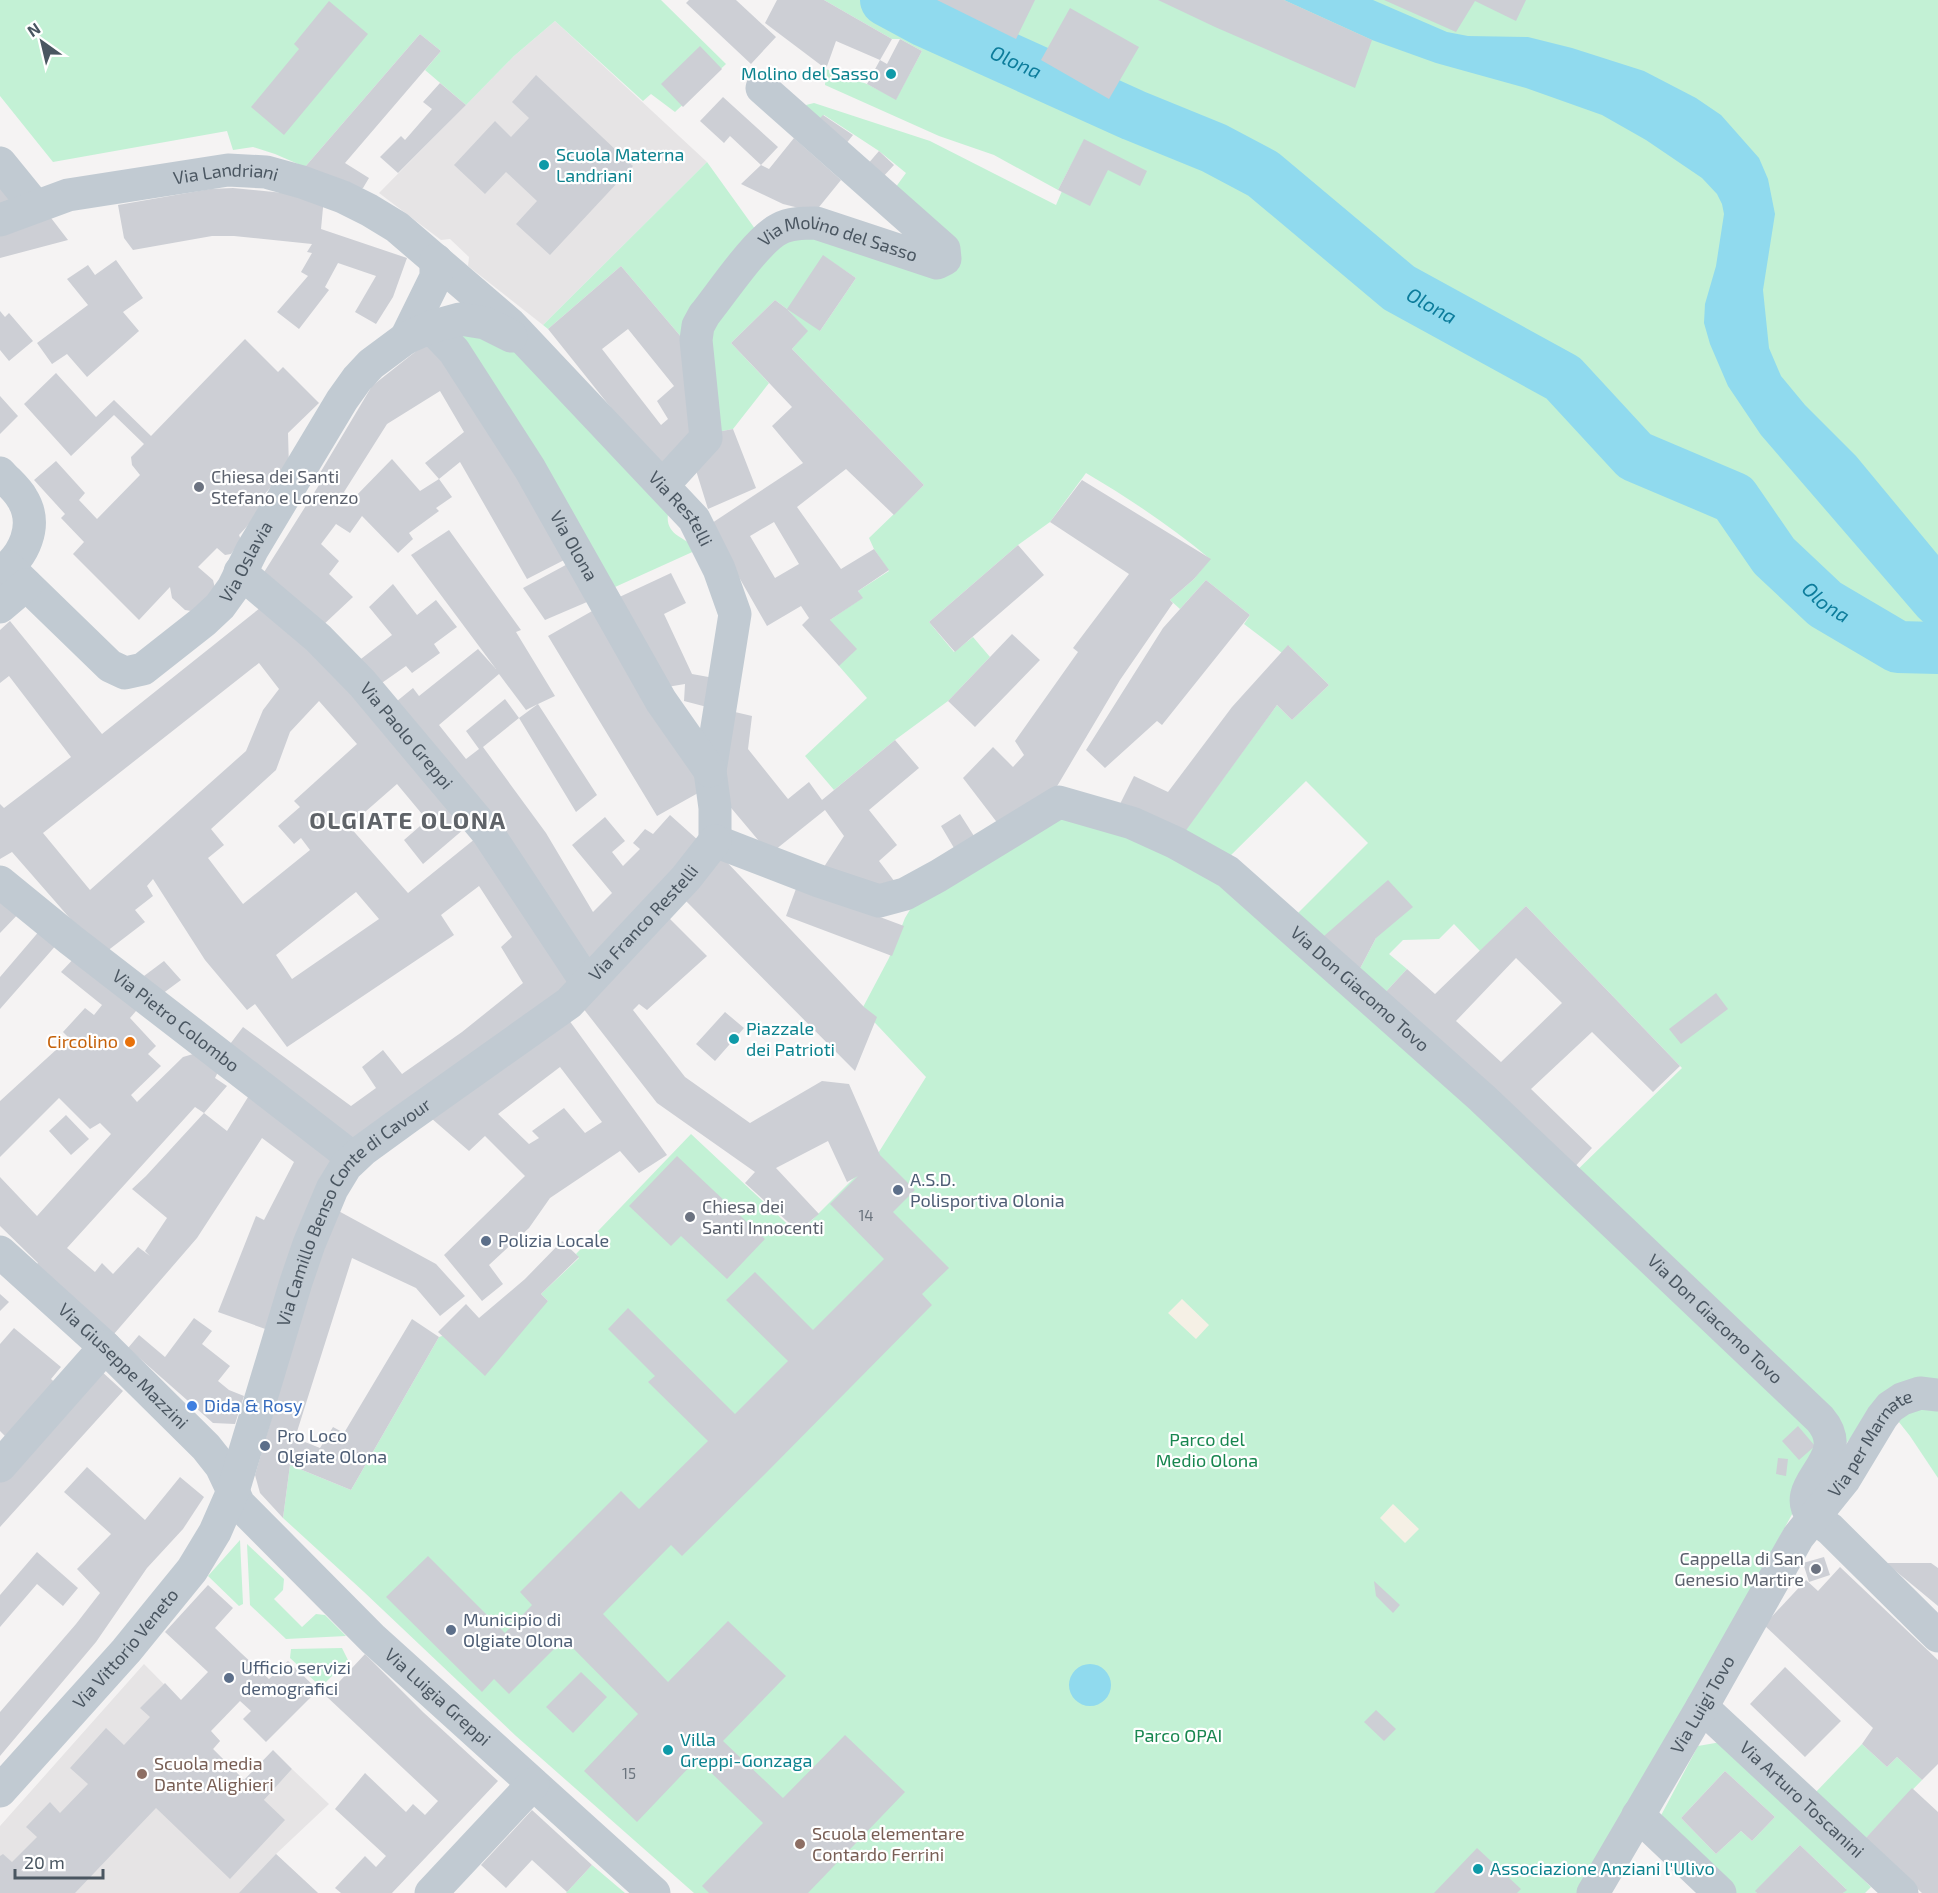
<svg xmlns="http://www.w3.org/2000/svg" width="1938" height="1893" font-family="'Exo 2',sans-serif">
<rect width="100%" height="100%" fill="#f5f3f3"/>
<path fill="#e6e4e5" d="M555,21L707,162L543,325L468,266L469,257L450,239L441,240L379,193L514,56Z
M144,1664L220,1741L213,1749L264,1800L292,1769L329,1804L276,1854L318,1893H0V1826Z"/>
<path fill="#c3f1d5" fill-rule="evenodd" d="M0,0H661L726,64L675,112L651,94L643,101L555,21L514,56L466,105L425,70L441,51L420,34L305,167L275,154L253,147L233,150L227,131L53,162L0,96Z
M824,0H1938V1478L1910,1436L1883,1402L1807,1487L1672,1733L1579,1893H694L516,1736L364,1592L283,1518L290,1465L351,1490L439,1337L548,1301L541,1294L579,1258L576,1254L691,1134L798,1234L877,1155L926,1077L862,1009L889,958L905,918L917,898L1059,802L1176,843L1567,1180L1682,1068L1526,906L1480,951L1454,924L1439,939L1403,940L1389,954L1407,969L1382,996L1354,980L1376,938L1316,943L1290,921L1368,843L1306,781L1227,859L1181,836L1277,705L1292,720L1329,685L1289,646L1282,653L1244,624L1250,615L1206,580L1180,609L1170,600L1194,579L1210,559C1172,527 1130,499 1086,473L1050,522L1018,545L929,622L954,652L973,637L990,657L948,701L895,740L834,790L805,756L867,698L839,666L830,620L862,598L858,591L889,571L874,549L869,538L924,485L792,349L807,331L787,309L775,300L731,343L769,383L733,429L717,432L704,355L715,323L780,243L788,237L934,241L890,195L906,173L879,151L824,115L813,125L806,105L814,103L930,141L1056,205L1084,140L1058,190L994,155L939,136L825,85L826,69L867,84L896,99L922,51L900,39H892ZM823,256L856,278L820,331Z
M707,162L758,233L693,351L621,266L548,329L543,325Z
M455,329L502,338L670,505C661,534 680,535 699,549L604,592Z
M240,1540L243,1604L239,1606L208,1576Z
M247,1544L284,1579L283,1590L274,1599L302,1627L316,1614L325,1615L346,1636L286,1639L250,1605Z
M342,1648L348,1660L321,1687L290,1658L291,1649Z
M1721,1742L1871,1887L1865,1893H1843L1846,1889L1800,1845L1756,1891L1757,1893H1732L1658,1821L1698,1746ZM1725,1771L1775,1817L1752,1841L1741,1831L1716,1854L1681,1818Z
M1862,1744L1887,1767L1897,1757L1922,1780L1864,1840L1815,1793Z
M592,1865L625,1893H566Z"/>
<path fill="#f5f0e5" d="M1182,1299L1209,1325L1196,1339L1168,1313Z
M1393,1504L1419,1529L1405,1543L1380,1518Z"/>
<path fill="#90daee" d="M1284,0H1373L1447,32L1468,36L1528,37L1572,48L1644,71L1696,98L1721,115L1759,158L1768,179L1775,214L1763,290L1769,348L1781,376L1805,405L1856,456L1938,555V636L1918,617L1761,435L1728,386L1710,344L1704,323L1705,304L1716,266L1724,214L1722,204L1717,194L1702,178L1646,140L1602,115L1526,88L1436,63L1372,40Z
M1069 1685a21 21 0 1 1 42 0a21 21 0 1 1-42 0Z"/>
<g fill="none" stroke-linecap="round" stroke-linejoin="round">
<path stroke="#90daee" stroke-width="52" id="s1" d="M886,0L925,21L1133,115L1214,148L1263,174L1399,288L1563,378L1635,456L1734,498L1774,556L1825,604L1898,647L1938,648"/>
</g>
<path fill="#cdcfd5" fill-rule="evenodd" d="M689,0H736L776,37L751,64L686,3Z
M777,0H824L892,39L880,60L836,41L826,69L765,23Z
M937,0H1035L1016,39Z
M1158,0H1284L1372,40L1355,88L1215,27Z
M1384,0H1526L1516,21L1475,1L1456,32Z
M329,1L368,34L284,135L251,107L299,49L294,44Z
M1070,8L1139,47L1109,99L1041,60Z
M420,34L441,51L345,163L369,178L363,188L353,189L305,167Z
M900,39L922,51L896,100L867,84L880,60L887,64Z
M700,46L722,69L683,107L661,84Z
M536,75L633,166L550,255L516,224L537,201L506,172L485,194L454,165L495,121L511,137L529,118L512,102Z
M440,83L466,105L398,173L380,157L401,136L405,140L432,109L423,102Z
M723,97L778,147L761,165L730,136L724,143L700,121Z
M823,115L853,135L841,150L813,125Z
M794,138L841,180L815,212L783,204L741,184L761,165L769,169Z
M1084,139L1147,171L1140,186L1108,170L1090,206L1058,190Z
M879,151L894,165L881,179L867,165Z
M0,182L12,199L0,214Z
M233,188L324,197L321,229L407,258L393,297L376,324L355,312L376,276L338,263L325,287L329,290L299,329L277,312L308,276L301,272L312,253L307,252L312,244L234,236H212L133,250L124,238L118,205L210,189Z
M48,214L68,240L0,258V230Z
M823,255L856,278L820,331L787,309L808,331L792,349L924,485L894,515L846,469L797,507L841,569L874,549L889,570L858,591L863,598L830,620L857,649L839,666L802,625L809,618L801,606L767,626L709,525L803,463L772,426L792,407L731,343L775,300L787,309ZM774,522L799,564L775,578L750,536Z
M116,260L143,298L123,312L139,331L87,377L67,354L52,364L37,343L88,305L67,279L88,265L95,275Z
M621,266L693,351L697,443L660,469L548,329ZM628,329L674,386L657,401L668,419L661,425L602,349Z
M0,311L5,317L9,313L33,341L9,361L0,350Z
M434,337L572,556L527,579L460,462L439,479L425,463L464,432L440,391L387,424L344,492L352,500L392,459L420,491L439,479L452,497L436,508L439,511L409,533L413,539L398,553L362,516L350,533L336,524L321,544L339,561L329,574L353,597L321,627L261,577L324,477L320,473L372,386Z
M245,339L278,372L283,367L319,403L288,433L289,468L256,503L263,509L239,535L241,540L231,554L225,555L217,548L198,567L213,580L216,592L197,612L185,610L172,598L170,587L139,620L73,554L84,542L61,518L65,514L34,480L56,461L85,493L79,500L97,519L140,475L132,465L131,457L144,444L114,415L71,456L24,404L56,373L96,417L114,400L151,436Z
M0,396L18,416L0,434Z
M733,429L756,488L708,509L694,464L717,432Z
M1082,480L1211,559L1194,579L1170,600L1173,603L1120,680L1056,788L1002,829L963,778L993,747L1013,767L1024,755L1015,741L1078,652L1073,648L1129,574L1050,522Z
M449,530L521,630L516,632L555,696L538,704L597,795L576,812L519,718L483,747L546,833L593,912L612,893L572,845L605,817L625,841L612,852L623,866L640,849L633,843L645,829L653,834L670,815L699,841L586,971L391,706L413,688L419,696L478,649L496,669L411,555ZM499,674L526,710L538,704L519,718L505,699L466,731L479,749L466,759L439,725Z
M1018,545L1044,575L955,652L929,622Z
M575,560L594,599L545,620L523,588Z
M671,573L686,603L664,614L692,674L714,678L707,707L684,701L685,684L661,688L613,600Z
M1206,580L1250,615L1162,725L1157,721L1105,768L1086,750L1163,628Z
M393,584L417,615L436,600L457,627L434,644L440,653L412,673L406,666L376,687L357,662L392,635L369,607Z
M265,604L319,649L471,823L423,864L404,840L427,820L397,784L349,826L408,893L481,834L576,987L349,1148L224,1052L243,1027L351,1106L376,1088L362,1067L383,1050L402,1074L462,1032L523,983L501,947L512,937L479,886L441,915L454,935L287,1047L255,1004L247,1010L205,960L153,879L147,886L153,896L135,910L145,922L102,955L12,852L0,859V804L4,808L71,757L9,676L0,683V630L10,621L102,734ZM259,663L279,689L263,710L246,751L90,890L43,833ZM319,701L357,744L294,801L300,807L278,826L294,844L301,838L310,850L243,904L208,858L224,845L211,829L276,770L290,732ZM356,892L379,919L292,979L276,955Z
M601,606L707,788L657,816L548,636Z
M1012,634L1040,660L975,727L948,701Z
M1288,645L1329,685L1292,720L1277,705L1179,840L1117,810L1134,776L1168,792L1232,707Z
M735,712L752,716L748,749L788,799L809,782L822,800L895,740L919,768L869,810L897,845L879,861L898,886L864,887L820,873L844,836L825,810L770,854L727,803L722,777Z
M960,814L974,836L954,848L941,826Z
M722,857L864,1007L877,1017L855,1071L682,897Z
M1388,880L1413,907L1376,938L1354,980L1316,943Z
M797,886L904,926L892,956L786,916Z
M0,889L24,908L0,933Z
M1526,906L1680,1066L1653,1092L1592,1032L1531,1089L1592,1148L1571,1171L1382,996L1407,969L1435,994ZM1516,958L1562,1003L1501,1062L1456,1021Z
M666,915L707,956L647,1010L639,1004L633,1010L685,1077L750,1123L822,1081L849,1084L880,1155L915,1190L893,1212L949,1268L922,1294L932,1305L767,1472L682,1556L671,1545L603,1614L668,1682L728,1621L786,1676L723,1741L783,1798L845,1735L905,1792L808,1893H709L702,1886L763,1823L697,1759L637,1822L584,1771L638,1714L564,1639L509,1694L494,1679L482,1692L386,1597L428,1556L505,1633L532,1605L520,1592L621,1491L639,1509L708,1441L648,1382L655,1376L608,1329L628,1308L735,1414L788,1361L726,1300L755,1272L813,1330L884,1259L830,1204L858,1176L847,1182L828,1141L776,1168L819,1214L798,1231L745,1183L755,1172L657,1103L579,1003Z
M41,929L58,943L0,1009V977Z
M79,953L142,1004L130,1018L156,1046L148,1054L161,1066L131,1095L137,1102L183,1057L200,1052L219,1070L215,1078L227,1086L204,1113L227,1131L253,1089L342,1156L271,1331L218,1312L256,1216L264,1220L294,1162L262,1138L197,1238L114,1334L36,1265L38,1263L0,1226V1177L37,1216L111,1134L100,1123L90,1129L59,1098L0,1157V1101L69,1038L63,1032L85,1008L94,1015L102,1005L61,972ZM195,1107L204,1113L146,1176L132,1189L167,1218L145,1251L150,1256L138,1247L113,1274L102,1263L95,1272L67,1248Z
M164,961L181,980L162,994L144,976Z
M1716,993L1728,1009L1681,1044L1669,1029Z
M725,1012L744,1028L715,1061L696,1044Z
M566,1016L667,1155L639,1173L620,1151L550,1198L529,1228L489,1265L503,1284L482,1301L444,1255L525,1176L485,1136L469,1151L431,1118ZM560,1067L602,1122L585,1133L564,1108L532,1131L539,1138L529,1144L498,1114Z
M66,1115L89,1139L71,1155L49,1131Z
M677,1156L765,1239L727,1279L681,1236L671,1246L629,1206Z
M333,1208L436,1264L465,1296L440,1316L416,1288L352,1258L295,1438L320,1448L333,1427L344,1433L412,1319L439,1337L351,1490L290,1465L283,1518L260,1493L255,1475Z
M562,1241L579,1257L541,1294L548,1301L485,1376L438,1332L466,1304L479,1318L525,1279Z
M0,1294L9,1302L0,1311Z
M194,1318L212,1331L202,1344L230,1366L218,1381L229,1390L244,1396L235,1424L213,1423L128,1348L139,1335L165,1357Z
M14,1328L61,1367L51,1379L63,1390L5,1436L0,1431V1344Z
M100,1370L123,1391L0,1527V1481Z
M1798,1426L1815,1446L1799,1460L1782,1441Z
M1778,1458L1788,1459L1786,1476L1776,1474Z
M87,1467L145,1520L180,1477L204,1497L183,1529L147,1568L96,1642L0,1756V1712L76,1624L100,1593L77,1569L111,1534L64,1492Z
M37,1552L78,1588L63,1606L37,1584L0,1627V1595Z
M1824,1557L1830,1575L1809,1582L1803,1563Z
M1886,1563H1931L1938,1568V1606Z
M1840,1567L1938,1660V1764L1922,1780L1897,1757L1887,1767L1862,1744L1873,1728L1764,1625L1806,1580L1818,1591Z
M1374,1581L1400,1605L1393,1613L1376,1596Z
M208,1585L233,1608L215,1628L241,1653L269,1679L288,1661L318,1690L266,1742L243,1719L251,1711L240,1701L211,1731L220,1741L213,1749L244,1780L273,1750L292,1769L264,1800L285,1820L230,1879L156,1808L75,1893H0V1856L3,1854L12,1862L37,1837L26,1827L50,1802L60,1813L88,1784L70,1768L106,1728L124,1745L150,1717L140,1708L165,1683L181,1700L208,1672L165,1632Z
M365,1654L423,1712L498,1781L392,1893H341L335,1888L365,1856L376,1867L386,1856L335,1809L365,1773L406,1812L413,1804L425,1815L438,1801L326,1696Z
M1785,1667L1841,1721L1805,1757L1750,1704Z
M581,1672L607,1697L573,1733L546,1707Z
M1376,1710L1396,1729L1384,1741L1364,1722Z
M1725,1771L1775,1817L1752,1841L1741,1831L1716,1854L1681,1818Z
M1912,1788L1938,1812V1893H1922L1864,1840Z
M532,1810L592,1865L567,1892L532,1860L506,1888L481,1865Z
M1800,1845L1847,1890L1843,1893H1757L1755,1891Z
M1477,1848L1521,1889L1517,1893H1434Z
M276,1854L318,1893H239Z"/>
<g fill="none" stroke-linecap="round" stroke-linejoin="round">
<g stroke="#c1cad2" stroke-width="33">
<path d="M0,163L35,206"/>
<path id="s2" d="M0,220L68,195L228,170L266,172L302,182L343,197L369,210L397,227L510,324L694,519L719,569L735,614L710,771L715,808V841"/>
<path id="s3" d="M431,327L454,351L530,469L661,701L710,771"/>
<path d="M406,338L436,277V260"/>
<path d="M0,473C7,481 17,489 22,498C39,525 24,557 0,573"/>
<path id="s4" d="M663,485L706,438L696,340L698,326L704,315C721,294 757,240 779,229C790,223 804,223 816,223L937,263L945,259L944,249L762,88"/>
<path id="s5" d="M8,567L110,666L125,673L143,669L204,621L220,606L233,588L252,550L342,400L357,379L371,364L406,338L431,327L460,319L485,323L511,336"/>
<path id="s6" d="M240,572L318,638L362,683L487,832L587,983"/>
<path d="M0,607L26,585"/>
<path id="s7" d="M715,841L819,881L879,901L905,894L938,876L1059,802L1132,823L1176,843L1228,872L1482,1098L1820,1419C1856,1461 1783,1484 1814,1518C1818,1522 1825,1525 1830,1529L1938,1636"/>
<path id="s8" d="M0,882L71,940L353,1158"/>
<path id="s9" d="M0,1252L105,1347L206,1447L221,1466L239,1504L373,1639L654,1893"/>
<path d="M0,1466L105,1347"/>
<path id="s10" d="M1702,1707L1902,1893"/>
<path id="s11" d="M0,1791L126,1651L192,1570L215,1532L233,1491L296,1282L309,1244L332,1189L346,1166L363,1150L407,1118L569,1003L686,878L715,841"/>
<path d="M1638,1815L1720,1893"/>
<path d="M431,1893L533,1784"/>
<path id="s12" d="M1593,1893L1702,1707L1798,1537L1844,1480L1882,1417L1890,1407L1902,1399L1920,1393L1938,1395"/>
</g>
</g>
<g fill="#0f9aa8" stroke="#fff" stroke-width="2">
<circle cx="891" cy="74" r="6"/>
<circle cx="544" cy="165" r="6"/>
<circle cx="734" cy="1039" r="6"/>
<circle cx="668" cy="1750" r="6"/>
<circle cx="1478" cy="1869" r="6"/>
</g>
<g fill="#6b7280" stroke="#fff" stroke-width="2">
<circle cx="199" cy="487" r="6"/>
<circle cx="690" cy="1217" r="6"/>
<circle cx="1816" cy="1569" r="6"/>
</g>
<circle fill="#e8710a" stroke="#fff" stroke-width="2" cx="130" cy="1042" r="6"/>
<g fill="#5c6f8a" stroke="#fff" stroke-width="2">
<circle cx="898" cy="1190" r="6"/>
<circle cx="486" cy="1241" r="6"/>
<circle cx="265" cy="1446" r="6"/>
<circle cx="451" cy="1630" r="6"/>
<circle cx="229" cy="1678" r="6"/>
</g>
<circle fill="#3f7fe0" stroke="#fff" stroke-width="2" cx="192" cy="1406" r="6"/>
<g fill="#8d6e63" stroke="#fff" stroke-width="2">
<circle cx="142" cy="1774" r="6"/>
<circle cx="800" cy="1844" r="6"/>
</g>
<g text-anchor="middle" stroke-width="4.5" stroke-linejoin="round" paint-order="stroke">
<g font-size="15" fill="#6b747e">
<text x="866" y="1221">14</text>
<text x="629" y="1779">15</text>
</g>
<g font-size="18" fill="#0d838f" stroke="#fff" text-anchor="start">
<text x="879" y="80" text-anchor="end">Molino del Sasso</text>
<text x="556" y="161">Scuola Materna<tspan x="556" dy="21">Landriani</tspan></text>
<text x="746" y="1035">Piazzale<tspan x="746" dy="21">dei Patrioti</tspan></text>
<text x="680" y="1746">Villa<tspan x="680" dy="21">Greppi-Gonzaga</tspan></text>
<text x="1490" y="1875">Associazione Anziani l'Ulivo</text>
</g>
<g font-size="18" fill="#4a5661" stroke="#fff">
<text dy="6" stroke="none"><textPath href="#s2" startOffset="232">Via Landriani</textPath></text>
<text dy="6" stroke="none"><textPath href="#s4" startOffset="364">Via Molino del Sasso</textPath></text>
<text dy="6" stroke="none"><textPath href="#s2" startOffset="816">Via Restelli</textPath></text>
<text dy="6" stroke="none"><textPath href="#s3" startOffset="262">Via Olona</textPath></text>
<text dy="6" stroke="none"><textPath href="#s5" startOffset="328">Via Oslavia</textPath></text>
<text dy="6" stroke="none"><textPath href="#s6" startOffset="234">Via Paolo Greppi</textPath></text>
<text dy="6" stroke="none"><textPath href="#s11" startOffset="1113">Via Franco Restelli</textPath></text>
<text dy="6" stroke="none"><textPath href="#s7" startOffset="741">Via Don Giacomo Tovo</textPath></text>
<text dy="6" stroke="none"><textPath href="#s8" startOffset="224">Via Pietro Colombo</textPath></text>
<text dy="6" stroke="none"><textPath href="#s11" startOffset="693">Via Camillo Benso Conte di Cavour</textPath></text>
<text dy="6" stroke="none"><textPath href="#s7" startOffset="1226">Via Don Giacomo Tovo</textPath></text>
<text dy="6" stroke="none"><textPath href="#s9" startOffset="168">Via Giuseppe Mazzini</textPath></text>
<text dy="6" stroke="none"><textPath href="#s12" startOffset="530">Via per Marnate</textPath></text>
<text dy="6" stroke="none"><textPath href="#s11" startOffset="190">Via Vittorio Veneto</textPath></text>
<text dy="6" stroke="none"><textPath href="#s9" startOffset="627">Via Luigia Greppi</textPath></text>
<text dy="6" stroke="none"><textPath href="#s12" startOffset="218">Via Luigi Tovo</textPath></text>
<text dy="6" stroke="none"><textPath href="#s10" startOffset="136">Via Arturo Toscanini</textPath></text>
</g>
<g font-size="18" fill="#5b616d" stroke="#fff" text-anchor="start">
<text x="211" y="483">Chiesa dei Santi<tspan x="211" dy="21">Stefano e Lorenzo</tspan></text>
<text x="702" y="1213">Chiesa dei<tspan x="702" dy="21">Santi Innocenti</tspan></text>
<text x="1804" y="1565" text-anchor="end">Cappella di San<tspan x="1804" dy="21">Genesio Martire</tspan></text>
</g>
<g font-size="18" fill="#c56008" stroke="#fff" text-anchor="end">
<text x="118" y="1048">Circolino</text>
</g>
<g font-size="18" fill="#4e5e75" stroke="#fff" text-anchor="start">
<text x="910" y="1186">A.S.D.<tspan x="910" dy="21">Polisportiva Olonia</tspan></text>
<text x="498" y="1247">Polizia Locale</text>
<text x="277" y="1442">Pro Loco<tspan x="277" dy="21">Olgiate Olona</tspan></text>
<text x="463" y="1626">Municipio di<tspan x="463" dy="21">Olgiate Olona</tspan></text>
<text x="241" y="1674">Ufficio servizi<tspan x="241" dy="21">demografici</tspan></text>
</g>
<g font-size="18" fill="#366cbe" stroke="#fff" text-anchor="start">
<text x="204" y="1412">Dida &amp; Rosy</text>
</g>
<g font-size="18" fill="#17864f" stroke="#fff">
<text x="1207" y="1446">Parco del<tspan x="1207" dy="21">Medio Olona</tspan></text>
<text x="1178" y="1742">Parco OPAI</text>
</g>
<g font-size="18" fill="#785e54" stroke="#fff" text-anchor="start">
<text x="154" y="1770">Scuola media<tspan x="154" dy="21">Dante Alighieri</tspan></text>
<text x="812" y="1840">Scuola elementare<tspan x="812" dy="21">Contardo Ferrini</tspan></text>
</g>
<g font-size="20" font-style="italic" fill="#0c7c9b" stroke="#fff">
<text dy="7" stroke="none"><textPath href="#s1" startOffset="144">Olona</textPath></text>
<text dy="7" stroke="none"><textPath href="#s1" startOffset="630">Olona</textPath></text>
<text dy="7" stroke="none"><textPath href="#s1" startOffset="1134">Olona</textPath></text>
</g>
<g font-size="24" font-weight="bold" letter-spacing="1.5" fill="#5f6368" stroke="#fff">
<text x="408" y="829">OLGIATE OLONA</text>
</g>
</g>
<g transform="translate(42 42) rotate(326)" stroke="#ffffff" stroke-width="4.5" paint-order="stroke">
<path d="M0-4.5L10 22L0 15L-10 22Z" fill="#4a5661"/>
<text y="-9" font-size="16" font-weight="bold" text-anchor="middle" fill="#4a5661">N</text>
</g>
<path d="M15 1869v9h88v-9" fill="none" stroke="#4a5661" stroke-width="3"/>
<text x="24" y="1869" font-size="18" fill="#4a5661" stroke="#ffffff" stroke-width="4.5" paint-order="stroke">20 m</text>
</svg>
